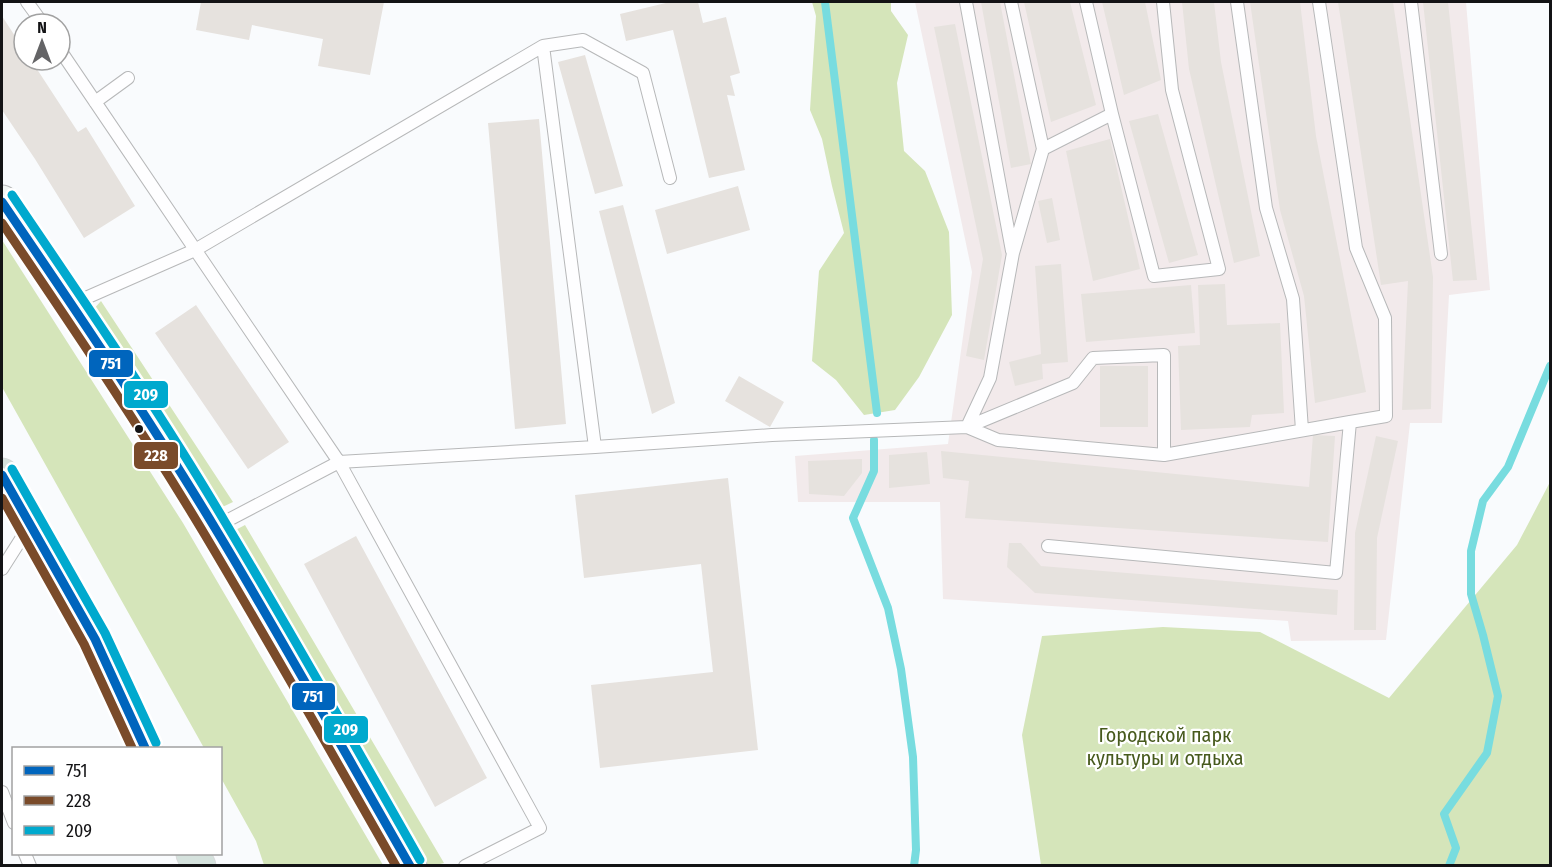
<svg xmlns="http://www.w3.org/2000/svg" width="1552" height="867" font-family="'Fira Sans Condensed',sans-serif">
<rect width="100%" height="100%" fill="#f9fbfd"/>
<path fill="#f2eaeb" d="M915,2H1466L1490,290L1449,295L1442,423H1410L1386,640L1291,641L1288,621L943,599L940,502H798L795,456L948,444L972,272Z"/>
<path fill="#d5e5ba" d="M812,2H891V11L908,35L897,83L904,151L925,171L949,232L952,315L919,377L895,410L864,415L836,380L812,361L819,271L844,233L832,186L822,139L810,110L816,16Z
M2,240L183,523L383,865H264L256,841L221,778L220,748H204L2,387Z
M101,301L233,502L214,511L92,311Z
M1550,482V865H1041L1022,735L1042,636L1163,627L1260,632L1389,698L1517,545Z
M245,525L444,863L436,865H424L226,535Z"/>
<g fill="none" stroke-linecap="round" stroke-linejoin="round">
<path stroke="#78dcdf" stroke-width="8" d="M825,2L877,413
M874,440V471L853,518L888,608L901,669L913,757L916,850L914,866
M1449,866L1456,848L1444,814L1487,753L1498,696L1483,635L1471,594V551L1483,501L1508,467L1550,366"/>
</g>
<path fill="#e6e2de" d="M201,2H384L370,75L318,66L323,39L252,25L249,40L196,30Z
M670,2H698L703,23L726,17L740,73L730,76L735,96L727,95L745,170L709,178L673,30L626,41L620,14Z
M981,2H1000L1031,164L1011,168Z
M1024,2H1070L1096,105L1051,122Z
M1102,2H1145L1161,80L1124,95Z
M1182,2H1214L1221,62L1260,256L1234,263L1189,69Z
M1250,2H1300L1316,136L1366,392L1315,403L1304,296L1280,210Z
M1338,2H1393L1433,277L1431,409L1402,410L1408,281L1381,285Z
M1423,2H1448L1477,280L1453,281Z
M2,16L24,50V60H31L78,132L86,127L135,206L84,238L35,159L2,110Z
M955,24L1002,255L984,360L966,356L983,259L934,27Z
M585,55L623,186L595,194L558,62Z
M1158,114L1198,255L1169,263L1129,121Z
M539,119L566,424L515,429L488,123Z
M1110,139L1140,269L1093,281L1066,151Z
M738,186L750,230L667,254L655,210Z
M1052,198L1060,240L1047,243L1038,201Z
M623,205L675,403L652,414L599,211Z
M1061,264L1068,362L1042,364L1043,379L1015,386L1009,362L1041,354L1035,266Z
M1225,284L1227,325L1280,323L1284,413L1252,415L1250,427L1181,430L1178,346L1200,345L1198,285Z
M1191,285L1195,333L1086,342L1081,294Z
M196,305L289,442L248,469L155,333Z
M1100,366H1148V427H1100Z
M739,376L784,402L770,427L725,401Z
M1313,435L1335,436L1328,542L965,518L969,481L943,478L941,451L1309,487Z
M1376,436L1398,441L1377,538L1376,630H1354L1355,533Z
M927,452L930,484L889,488V455Z
M862,459V473L844,496L809,494L808,461Z
M728,478L758,750L600,768L591,685L713,672L701,564L584,578L575,495Z
M356,536L487,778L435,807L304,564Z
M1009,543H1021L1041,566L1338,590L1337,615L1035,593L1007,567Z"/>
<g fill="none" stroke-linecap="round" stroke-linejoin="round">
<defs>
<path id="lane" d="M27,2L43,24
M966,2L1012,251
M1086,2L1112,114L1154,276L1219,269L1172,90L1163,2
M1237,2L1266,208L1293,299L1302,430
M1319,2L1356,248L1385,318L1386,416L1350,422
M1411,2L1441,254
M543,46L583,40L643,73L670,178
M60,50L339,462L540,828L465,866
M95,102L128,78
M1043,149L1112,114
M72,304L195,250L543,46L595,447L339,462L215,527
M967,427L998,440L1164,455L1350,422L1336,573L1048,546
M967,427L990,378L1013,253L1043,149L1011,2
M595,447L772,435L967,427L1073,383L1093,358L1164,355V455
M2,569L28,528
M2,792L14,823
M25,854L30,866"/>
<path id="secondary" d="M2,202C75,309 148,417 215,528C281,640 345,753 410,866"/>
<path id="highway" d="M2,475L95,639L145,748
M193,854L199,866"/>
</defs>
<use href="#lane" stroke="#b7b8b9" stroke-width="14"/>
<use href="#secondary" stroke="#b7b8b9" stroke-width="35"/>
<use href="#highway" stroke="#d7d8d9" stroke-width="35"/>
<use href="#lane" stroke="#fefeff" stroke-width="12"/>
<use href="#secondary" stroke="#f2f6f4" stroke-width="33"/>
<use href="#highway" stroke="#d5e2dd" stroke-width="33"/>
<defs>
<path id="bus-1" d="M2,202C75,309 148,417 215,528C282,639 345,753 410,866
M2,475L95,639L145,748"/>
<path id="bus-2" d="M2,223C71,325 141,428 205,535C270,644 333,755 396,866
M2,498L84,644L132,748"/>
<path id="bus-3" d="M12,195C85,303 159,410 225,522C292,634 356,747 420,860
M12,469L105,633L156,743"/>
</defs>
<use href="#bus-1" stroke="#fff" stroke-width="14"/>
<use href="#bus-2" stroke="#fff" stroke-width="14"/>
<use href="#bus-3" stroke="#fff" stroke-width="14"/>
<use href="#bus-1" stroke="#0065bd" stroke-width="9"/>
<use href="#bus-2" stroke="#7a4b2a" stroke-width="9"/>
<use href="#bus-3" stroke="#00a9ce" stroke-width="9"/>
</g>
<circle fill="#131315" stroke="#fff" stroke-width="2" cx="139" cy="429" r="5"/>
<g text-anchor="middle" stroke-width="4.5" stroke-linejoin="round" paint-order="stroke">
<g font-size="20" fill="#475a1d" stroke="#fff">
<text x="1165" y="742">Городской парк<tspan x="1165" dy="23">культуры и отдыха</tspan></text>
</g>
</g>
<g stroke="#fff" stroke-width="2">
<rect x="88" y="349" width="46" height="29" rx="6" fill="#0065bd"/>
<rect x="123" y="380" width="46" height="29" rx="6" fill="#00a9ce"/>
<rect x="133" y="441" width="46" height="29" rx="6" fill="#7a4b2a"/>
<rect x="291" y="682" width="45" height="29" rx="6" fill="#0065bd"/>
<rect x="323" y="715" width="46" height="29" rx="6" fill="#00a9ce"/>
</g>
<g font-size="16" text-anchor="middle" font-weight="bold" fill="#fff">
<text x="111" y="369">751</text>
<text x="146" y="400">209</text>
<text x="156" y="461">228</text>
<text x="313" y="702">751</text>
<text x="346" y="735">209</text>
</g>
<rect width="1552" height="867" fill="none" stroke="#131315" stroke-width="6"/>
<rect x="12" y="747" width="210" height="108" fill="#ffffff" stroke="#a1a1a1" stroke-width="1.5"/>
<rect x="24" y="766" width="30" height="9" fill="#0065bd" stroke="#a1a1a1" stroke-width="1.5"/>
<text x="66" y="777" font-size="18" fill="#131315">751</text>
<rect x="24" y="796" width="30" height="9" fill="#7a4b2a" stroke="#a1a1a1" stroke-width="1.5"/>
<text x="66" y="807" font-size="18" fill="#131315">228</text>
<rect x="24" y="826" width="30" height="9" fill="#00a9ce" stroke="#a1a1a1" stroke-width="1.5"/>
<text x="66" y="837" font-size="18" fill="#131315">209</text>
<g transform="translate(42 42)"><circle r="28" fill="#ffffff" stroke="#a1a1a1" stroke-width="1.5"/>
<path d="M0-4.5L10 22L0 15L-10 22Z" fill="#646466"/>
<text y="-9" font-size="16" font-weight="bold" text-anchor="middle" fill="#131315">N</text>
</g>
</svg>
